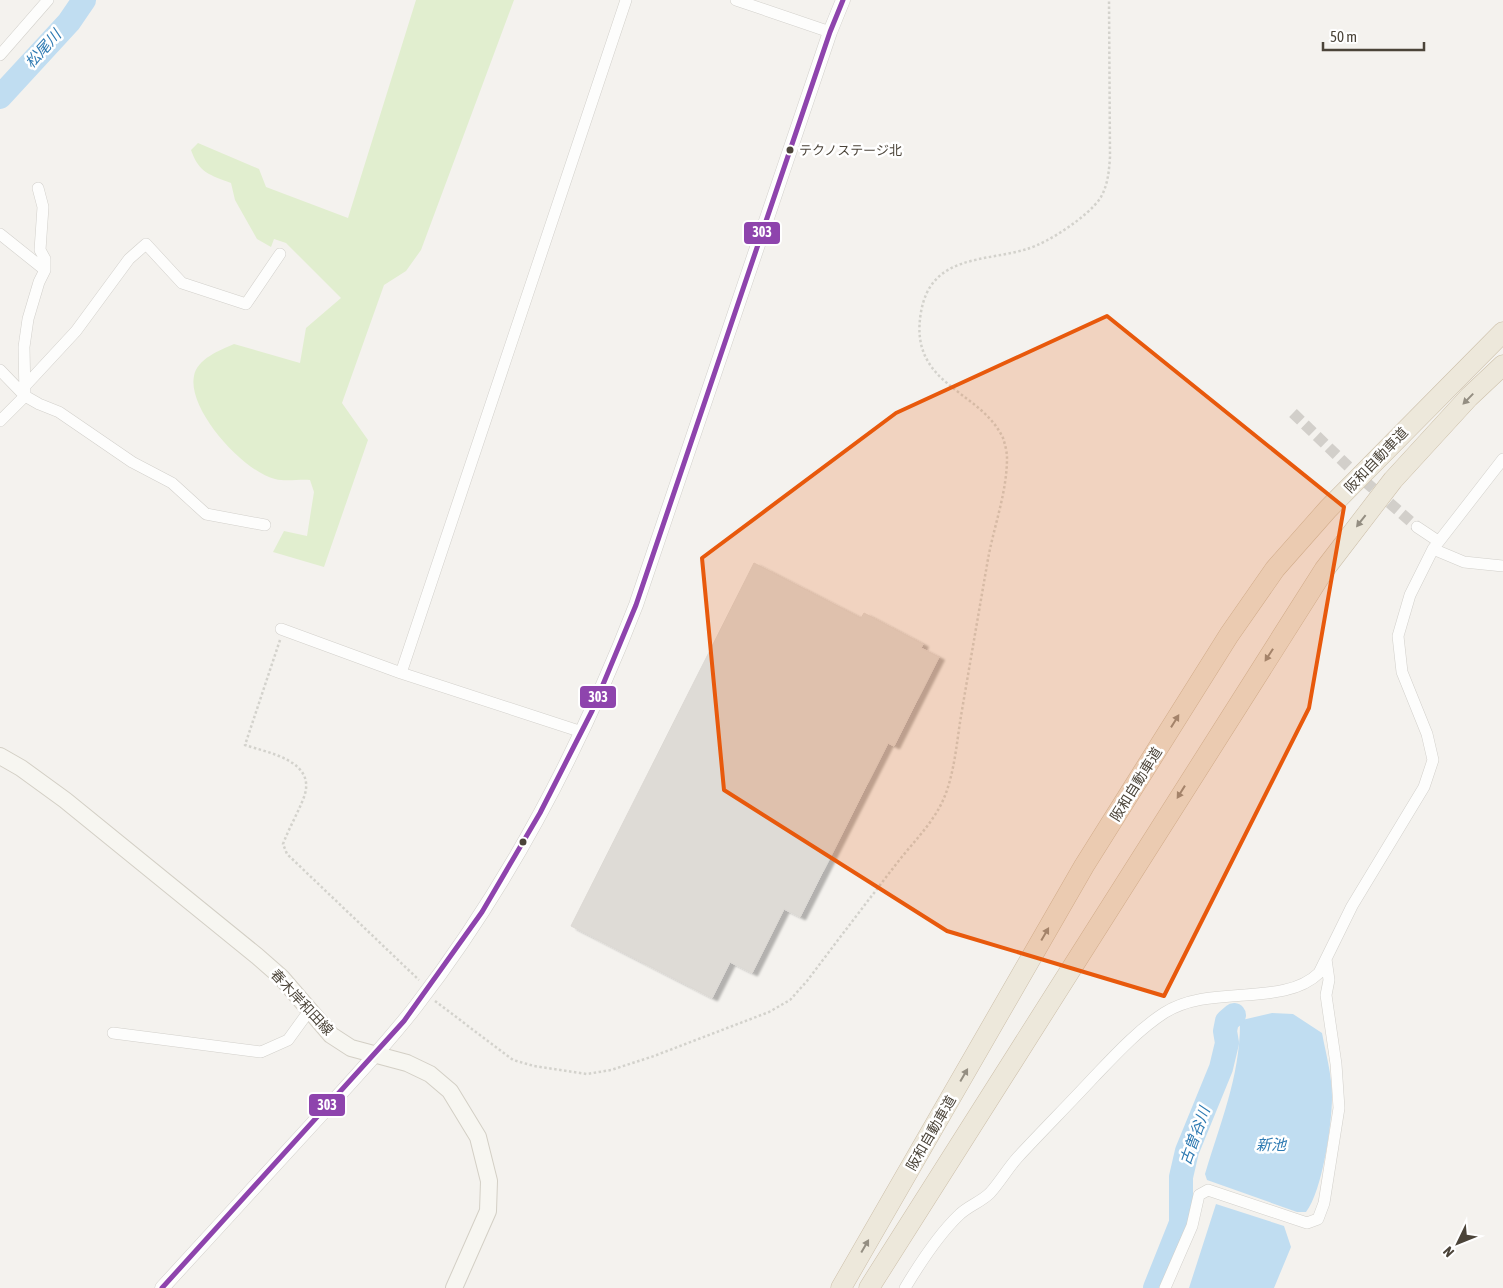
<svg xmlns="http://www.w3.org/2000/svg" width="1503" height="1288" font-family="'Asap Condensed','Noto Sans JP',sans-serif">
<defs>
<filter id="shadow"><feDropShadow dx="5.5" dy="3" stdDeviation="1" flood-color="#0004"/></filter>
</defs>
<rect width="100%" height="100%" fill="#f4f2ee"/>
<path fill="#e1eecf" d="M416,0H514L421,250L406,271L384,285L342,403L368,440L324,567L273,552L284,531L307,536L314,492L310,480C299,479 286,482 275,479C244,472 187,410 194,376C197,359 220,350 234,344L300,363L306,328L341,298L286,243L274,239L271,247L257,239L235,200L231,183C210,175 199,173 191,150L198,143L259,169L266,187L348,218Z"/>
<path fill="#c0ddf1" d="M1272,1013L1293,1014L1322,1033C1326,1054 1332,1076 1332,1097C1332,1125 1322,1192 1306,1212H1297L1207,1180L1205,1174C1220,1124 1240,1076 1240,1024L1242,1020Z
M1216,1204L1284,1226L1291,1247L1274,1288H1189Z"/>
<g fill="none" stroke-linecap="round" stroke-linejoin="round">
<path stroke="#c0ddf1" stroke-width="24" d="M0,97L69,22L84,0
M1155,1288L1181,1223V1177L1187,1151L1221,1068L1227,1043L1225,1031L1227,1021L1234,1015"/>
</g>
<path fill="#dedbd6" stroke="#dcd9d4" filter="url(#shadow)" d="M754,563L861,618L864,613L923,644L921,648L939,657L894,746L888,743L800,917L784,909L752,973L730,962L712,998L571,926Z"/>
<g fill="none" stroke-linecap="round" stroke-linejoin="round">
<path stroke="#d2cfca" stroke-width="11" stroke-dasharray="11 5.5" stroke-linecap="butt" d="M1293,413L1353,471L1417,527"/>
<defs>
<path id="minor" d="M736,0L830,32
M0,55L48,0
M0,234L45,270
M0,370L25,396L39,404L59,412L132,462L172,483L206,514L265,525
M25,386L76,331L129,259L146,244L182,283L246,304L280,254
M0,421L25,396L24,347L28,319L39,282L45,270V259L40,250L43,207L38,188
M1417,527L1438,541
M1433,549L1464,562L1503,566
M281,629L401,673L582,732
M401,673L626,0
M113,1033L261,1052L288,1040L309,1011
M905,1288C920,1263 938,1235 959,1215C968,1206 981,1202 990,1193C1000,1182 1008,1168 1018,1157C1043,1130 1069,1104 1094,1077C1115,1055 1138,1030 1164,1013C1211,983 1283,1008 1319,973L1352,906L1424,787L1433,760L1427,734L1402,672L1398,636L1410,595L1433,549L1503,459
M1165,1288L1192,1226L1199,1195L1208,1190L1307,1223L1318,1219L1324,1203L1339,1108L1336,1064L1326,995L1329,980L1326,959"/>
<path id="tertiary" d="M162,1288C213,1232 265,1176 316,1120C350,1083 385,1046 416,1006C509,885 581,747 636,605L830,32L843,0"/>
<path id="secondary" d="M0,756L21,768L65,800L257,956L281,977L331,1035L351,1048L407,1063L430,1074L450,1091L478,1137L489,1181L488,1211L454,1288"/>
<path id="motorway" d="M841,1288L1084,866L1229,635L1275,569L1328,509L1503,332
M869,1288L1324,570L1393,480L1469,397L1503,365"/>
</defs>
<use href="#minor" stroke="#d2d0cb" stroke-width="12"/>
<use href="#tertiary" stroke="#d2d0cb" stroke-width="15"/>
<use href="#secondary" stroke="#d3cfc5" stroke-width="18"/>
<use href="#motorway" stroke="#ccbfa9" stroke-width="21"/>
<path stroke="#d3d2cc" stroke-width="2.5" stroke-dasharray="2.5 2.5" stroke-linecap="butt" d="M280,640L245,745C269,753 317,761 304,797C298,813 289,828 283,844L287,854L419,980
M435,1001L513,1060L534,1066L587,1074L611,1070L654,1056L769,1012L790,1000L807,981C837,941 867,902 897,863C911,845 927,829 938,810C954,783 956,746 961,716C970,663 979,611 988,559C994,526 1007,492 1007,458C1007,452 1005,444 1003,438C980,389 908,386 921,312C931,254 985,262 1027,249C1048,243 1089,216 1101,197C1108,184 1109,171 1110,157L1109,0"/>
<use href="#minor" stroke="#fdfdfc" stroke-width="11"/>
<use href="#tertiary" stroke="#fdfdfc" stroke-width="14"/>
<use href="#secondary" stroke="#f7f6f1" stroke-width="16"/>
<use href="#motorway" stroke="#ede8db" stroke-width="20"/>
<defs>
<path id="bus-1" d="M162,1288L404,1021L482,912L540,813L592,711L636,605L830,32L843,0"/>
</defs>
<use href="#bus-1" stroke="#fff" stroke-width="9"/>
<use href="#bus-1" stroke="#8e44ad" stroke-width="5"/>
</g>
<defs><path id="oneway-solid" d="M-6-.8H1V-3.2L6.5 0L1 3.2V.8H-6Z" transform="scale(1.25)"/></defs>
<g fill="#948e82">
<use href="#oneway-solid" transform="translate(1468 399) rotate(134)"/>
<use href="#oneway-solid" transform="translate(1361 521) rotate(128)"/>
<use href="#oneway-solid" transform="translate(1269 655) rotate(123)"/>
<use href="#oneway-solid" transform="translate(1175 721) rotate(-58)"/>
<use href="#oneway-solid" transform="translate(1181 792) rotate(122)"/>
<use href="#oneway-solid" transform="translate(1045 934) rotate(-60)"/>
<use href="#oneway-solid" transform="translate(964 1075) rotate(-60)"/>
<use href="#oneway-solid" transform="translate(865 1246) rotate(-60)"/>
</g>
<path fill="#e8590c" fill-opacity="0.2" stroke="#e8590c" stroke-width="4" stroke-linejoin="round" d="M1107,316L1344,507L1309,708L1164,996L947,931L724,790L702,558L896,413Z"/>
<g fill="#4b4439" stroke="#fff" stroke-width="2">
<circle cx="790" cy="150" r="4.5"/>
<circle cx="523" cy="842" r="4.5"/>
</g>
<g text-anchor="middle" stroke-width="5" stroke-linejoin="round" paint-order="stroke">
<g font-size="13" fill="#4b4439" stroke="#fff" text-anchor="start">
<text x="799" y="155">テクノステージ北</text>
</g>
<g font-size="14" fill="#4b4439" stroke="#fff">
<text transform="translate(1376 460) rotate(-46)" y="5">阪和自動車道</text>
<text transform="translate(1136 784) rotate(-58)" y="5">阪和自動車道</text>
<text transform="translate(302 1002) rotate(47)" y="5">春木岸和田線</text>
<text transform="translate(931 1133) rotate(-60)" y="5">阪和自動車道</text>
</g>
<g font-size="15" font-style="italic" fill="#2e7ab2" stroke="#fff">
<text transform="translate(43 49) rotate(-48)" y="5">松尾川</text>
<text transform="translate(1195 1136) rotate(-70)" y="5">古曽谷川</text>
<text x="1271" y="1150">新池</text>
</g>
</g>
<g stroke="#fff" stroke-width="2">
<rect x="743" y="221" width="38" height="24" rx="5" fill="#8e44ad"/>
<rect x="579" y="685" width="38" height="24" rx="5" fill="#8e44ad"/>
<rect x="308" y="1093" width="38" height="24" rx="5" fill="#8e44ad"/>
</g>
<g font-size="14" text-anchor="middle" font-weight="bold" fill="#fff">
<text x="762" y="237">303</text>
<text x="598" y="702">303</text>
<text x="327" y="1110">303</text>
</g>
<g transform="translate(1458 1243) rotate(227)" stroke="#ffffff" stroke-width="4" paint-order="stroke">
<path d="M0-4L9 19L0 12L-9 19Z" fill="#4b4439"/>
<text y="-8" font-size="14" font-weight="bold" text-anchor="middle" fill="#4b4439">N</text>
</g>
<path d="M1323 42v8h101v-8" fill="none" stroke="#4b4439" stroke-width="2.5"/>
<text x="1330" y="42" font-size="15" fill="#4b4439" stroke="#ffffff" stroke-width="4" paint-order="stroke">50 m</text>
</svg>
